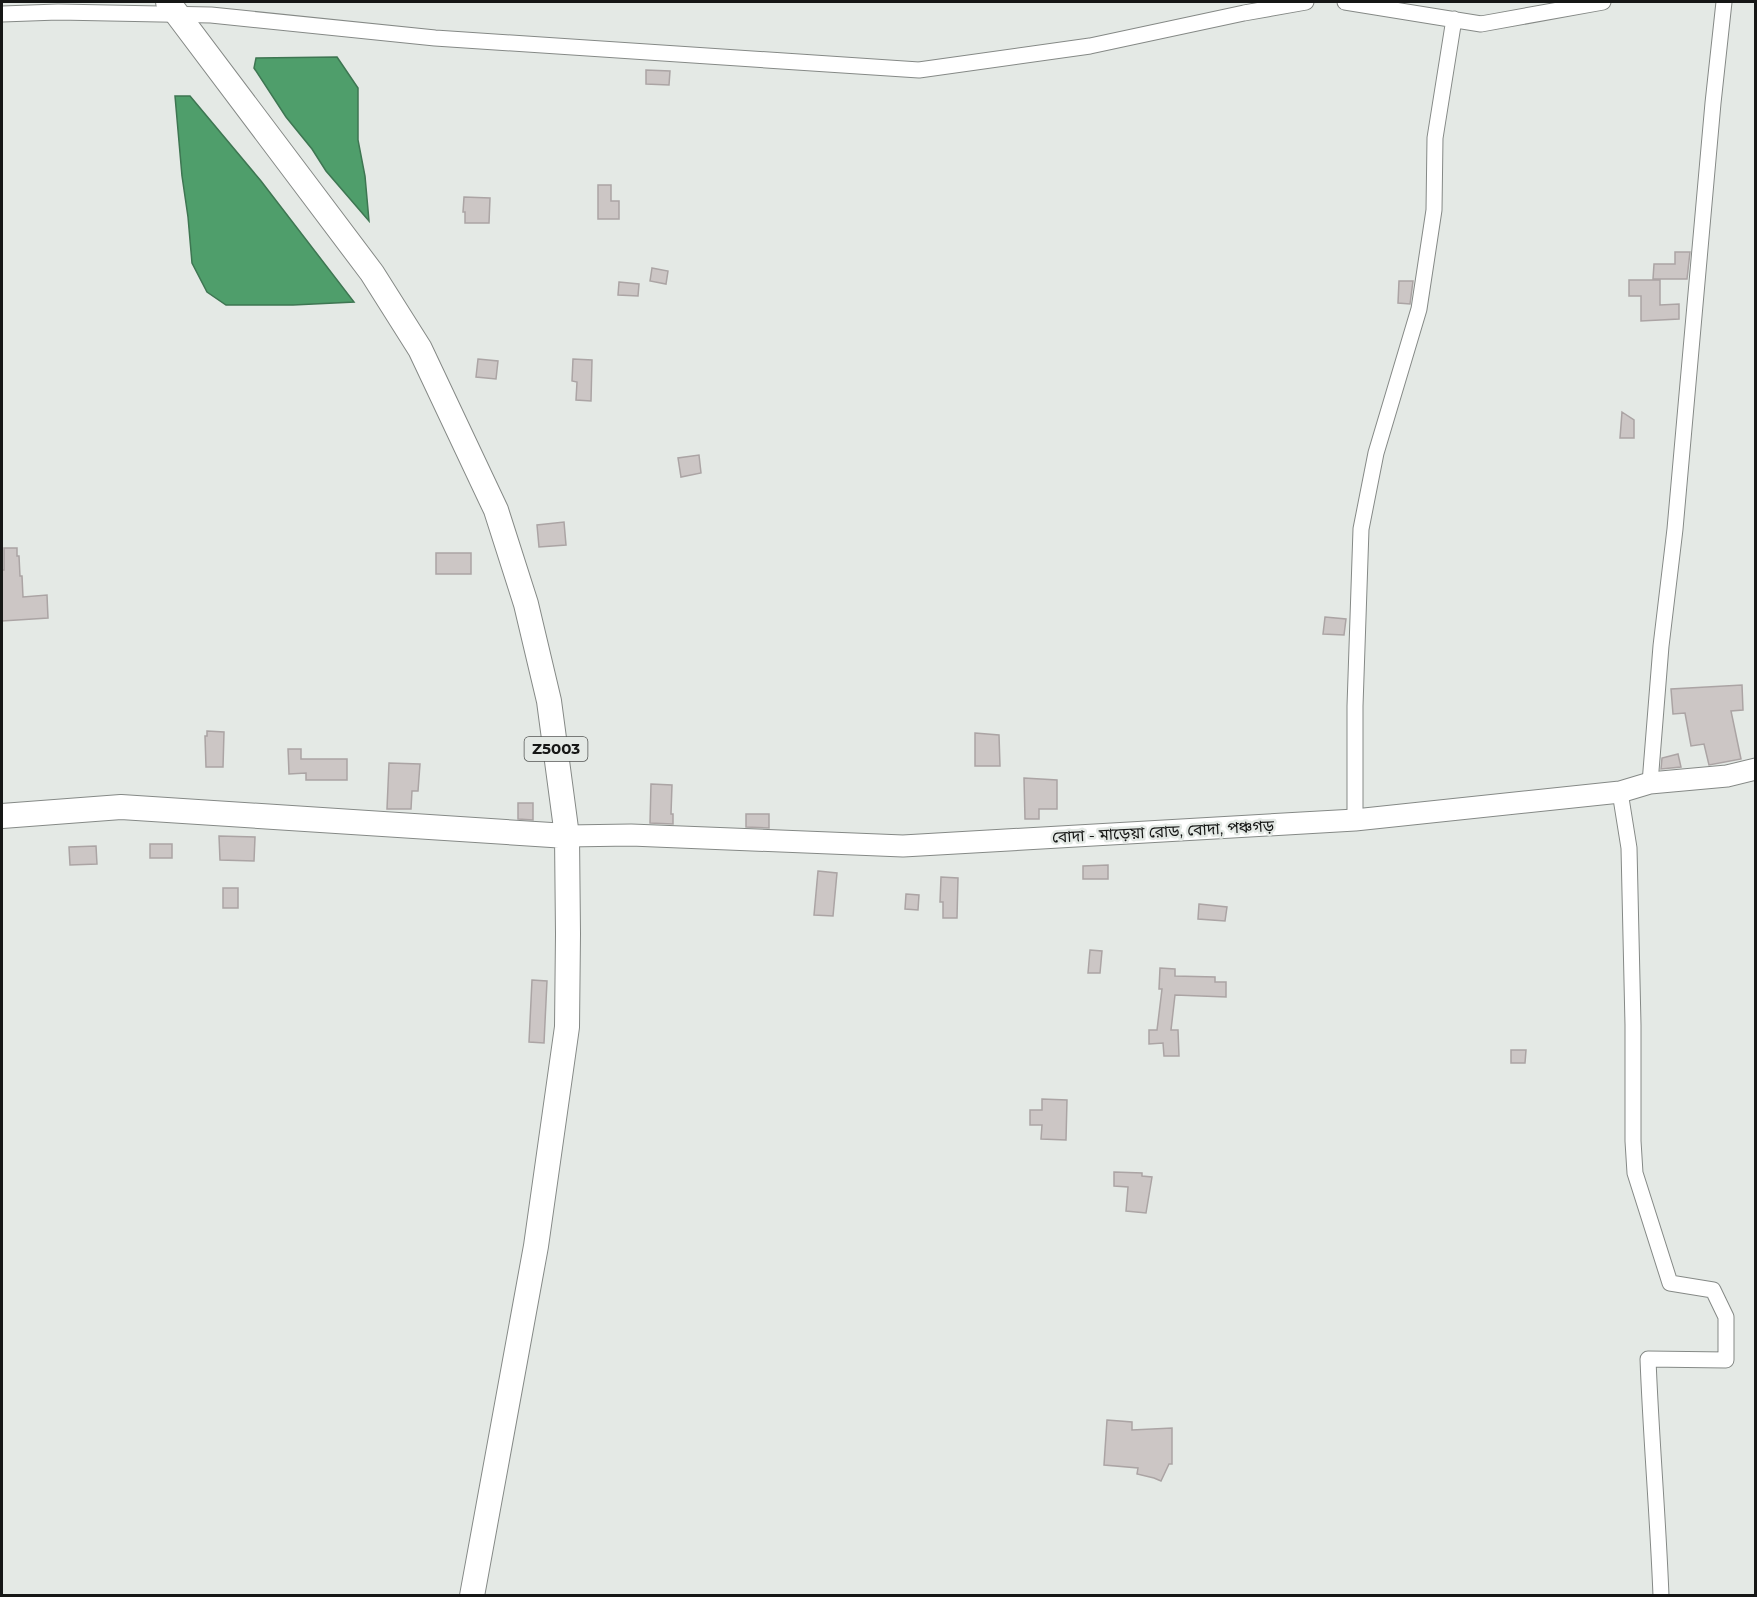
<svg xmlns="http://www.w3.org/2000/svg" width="1757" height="1597" font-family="Montserrat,'Noto Sans Bengali',sans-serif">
<rect width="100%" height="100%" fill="#e4e9e5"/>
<path fill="#4f9e6b" stroke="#3e7652" stroke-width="1.5" d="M337,57L358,88V140L365,176L369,221L326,171L312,149L286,117L254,68L256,58Z
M175,96H190L261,181L354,302L293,305H226L207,292L192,263L188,217L182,176Z"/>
<path fill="#ccc6c5" stroke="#aba4a4" stroke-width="1.5" d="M646,70L670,71L669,85L646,84Z
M598,185H611V201H619V219H598Z
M464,197L490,198L489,223H465V212H463Z
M1675,252H1690L1687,279H1653L1654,264H1675Z
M652,268L668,271L666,284L650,281Z
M1629,280H1660V305L1679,304V319L1641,321V296H1629Z
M1399,281H1413L1410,304L1398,303Z
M619,282L639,284L638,296L618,295Z
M478,359L498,361L496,379L476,377Z
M573,359L592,360L591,401L576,400L577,382L572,381Z
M1622,412L1634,420V438H1620Z
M699,455L701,473L681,477L678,458Z
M564,522L566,545L539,547L537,525Z
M4,548H17V556H19L20,576H22L23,597L47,595L48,618L2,621V570H4Z
M436,553H471V574H436Z
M1325,617L1346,619L1344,635L1323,634Z
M1742,685L1743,710L1731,711L1741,759L1709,765L1704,744L1691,746L1685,713L1673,714L1671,689Z
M207,731L224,732L223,767H206L205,736H207Z
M975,733L999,735L1000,766H975Z
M288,749H301V759H347V780H306V773L289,774Z
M1678,754L1681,767L1661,769L1662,758Z
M389,763L420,764L418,791H412L411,809H387Z
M1024,778L1057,780V809H1039V819H1025Z
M651,784L672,785L671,814H673V824L650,823Z
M518,803H533V820L518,819Z
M746,814H769V828L746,827Z
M219,836L255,837L254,861L220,860Z
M150,844H172V858H150Z
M96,846L97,864L70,865L69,847Z
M1108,865V879H1083V866Z
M818,871L837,873L833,916L814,915Z
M941,877L958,878L957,918H943V902H940Z
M223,888H238V908H223Z
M906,894L919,895L918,910L905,909Z
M1199,904L1227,907L1225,921L1198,919Z
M1090,950L1102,951L1100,973H1088Z
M1160,968L1175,969V976L1215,977V982H1226V997L1175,995L1171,1030H1178L1179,1056H1164L1163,1043L1149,1044V1030H1157L1162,989H1159Z
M532,980L547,981L544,1043L529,1042Z
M1511,1050H1526L1525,1063H1511Z
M1042,1099L1067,1100L1066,1140L1041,1139L1042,1125H1030V1110H1042Z
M1114,1172L1142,1173V1176L1152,1177L1146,1213L1126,1211L1128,1187L1114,1186Z
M1107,1420L1132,1422V1430L1172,1428V1464H1169L1161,1481L1154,1478L1137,1474L1138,1468L1104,1465Z"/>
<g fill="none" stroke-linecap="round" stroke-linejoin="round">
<defs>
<path id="minor" d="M1345,2L1481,24L1603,2
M2,14L58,12L211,15L435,38L919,70L1090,46L1244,13L1306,2
M1650,783L1661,646L1675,529L1713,103L1724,2
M1620,792L1629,848L1633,1025V1141L1635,1173L1670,1283L1713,1290L1726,1317V1360L1648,1359C1651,1438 1658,1517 1661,1596
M1355,820V706L1361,529L1376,453L1419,309L1434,210L1435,138L1454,19"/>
<path id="secondary" d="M567,836L631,835L903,846L1355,820L1620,792L1650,783L1727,776L1756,769"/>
<path id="primary" d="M168,2L372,273L420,349L496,510L526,604L549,701L567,836L568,934L567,1027L536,1246L472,1596
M2,816L121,807L567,836"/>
</defs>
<use href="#minor" stroke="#858986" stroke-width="17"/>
<use href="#secondary" stroke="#858986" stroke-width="23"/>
<use href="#primary" stroke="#858986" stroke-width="26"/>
<use href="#minor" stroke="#fff" stroke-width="15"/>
<use href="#secondary" stroke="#fff" stroke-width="21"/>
<use href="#primary" stroke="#fff" stroke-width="24"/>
</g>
<g text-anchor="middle" stroke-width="5" stroke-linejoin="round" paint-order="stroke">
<rect fill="#e4e9e5" stroke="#545654" stroke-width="1.5" x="524.5" y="737" width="63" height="24" rx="4.5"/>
<g font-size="15" font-weight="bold" fill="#161716">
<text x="556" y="754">Z5003</text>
</g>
<g font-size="16" fill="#161716" stroke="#e4e9e5">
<text transform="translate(1163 831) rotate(-3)" y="6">বোদা - মাড়েয়া রোড, বোদা, পঞ্চগড়</text>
</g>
</g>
<rect width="1757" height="1597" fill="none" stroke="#161716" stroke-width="6"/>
</svg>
